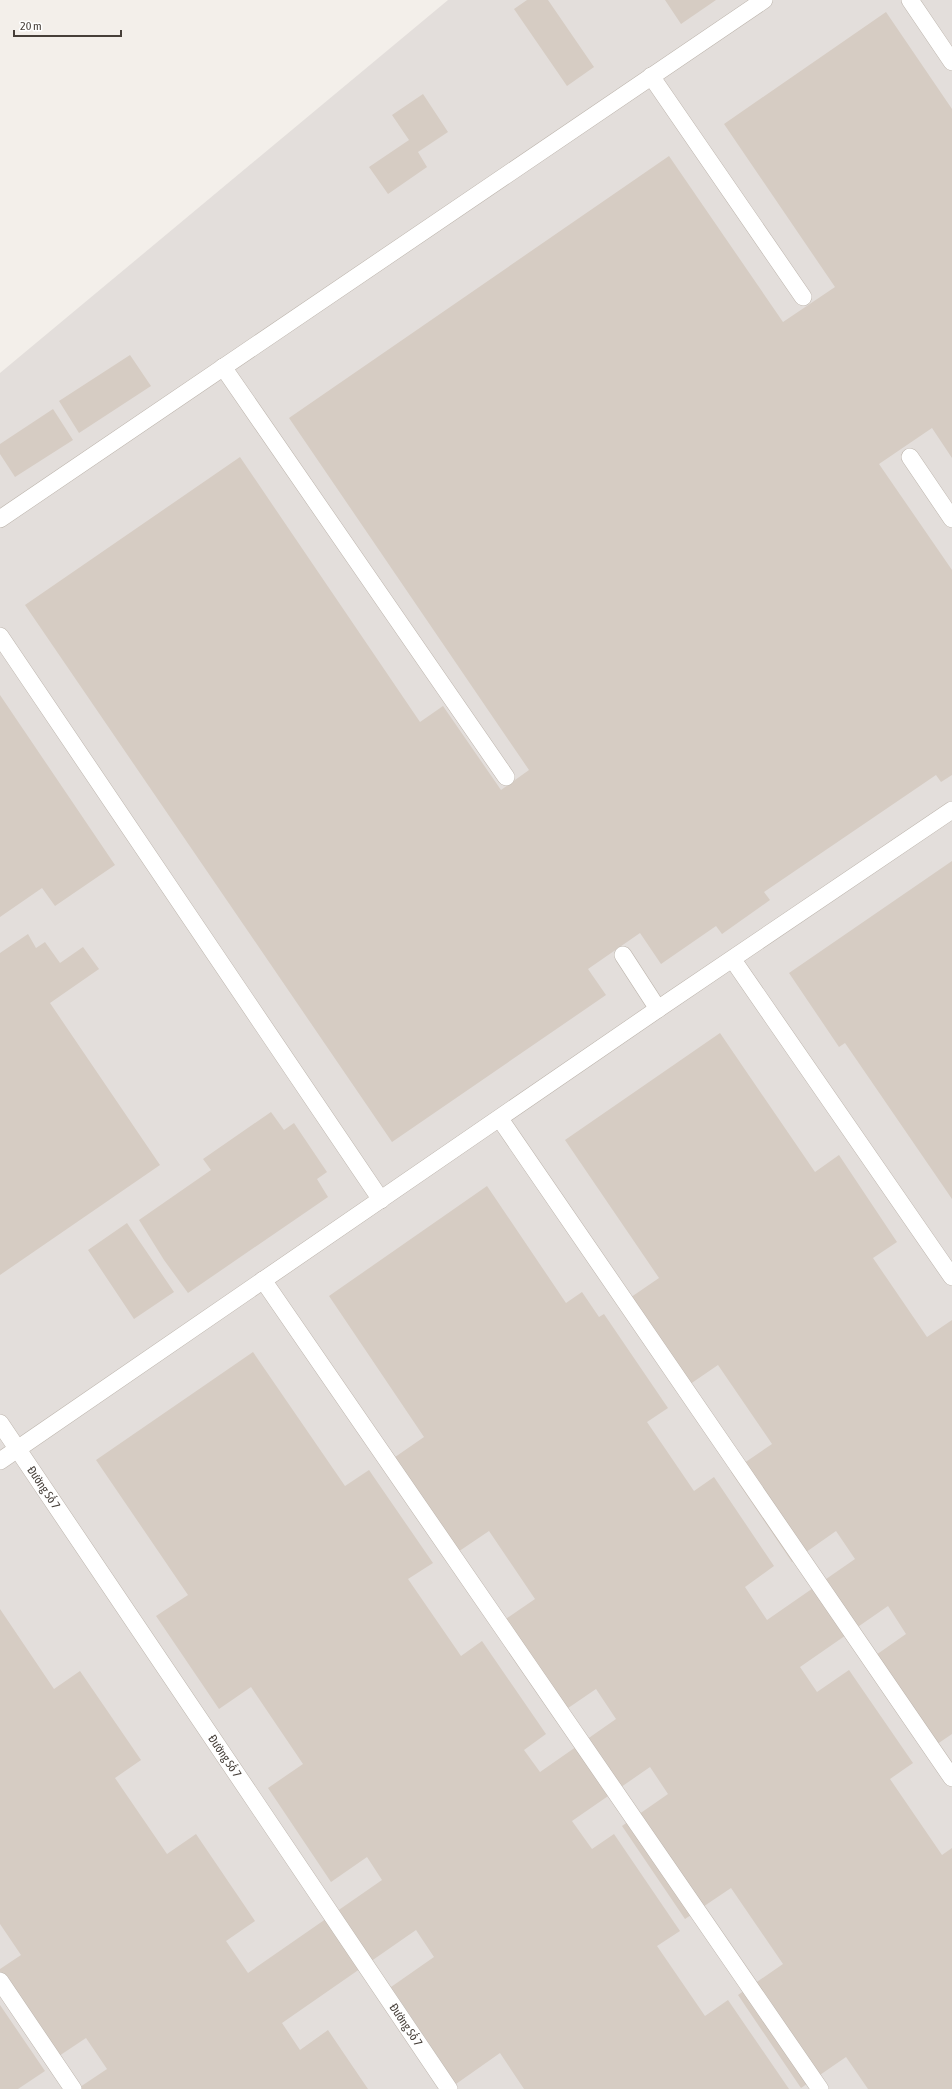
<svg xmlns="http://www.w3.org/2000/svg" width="952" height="2089" font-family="'Asap Condensed',sans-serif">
<rect width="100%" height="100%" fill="#f3efea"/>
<path fill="#e3dedb" d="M448,0H952V2089H0V373Z"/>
<path fill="#d6ccc3" d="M527,0H548L594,67L567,86L514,9Z
M665,0H716L681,24Z
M886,12L952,109V458L932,428L879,464L952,570V775L941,782L936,775L764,892L770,900L722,934L716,926L661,964L640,933L588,969L606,995L392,1142L25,605L240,457L420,722L443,706L501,790L529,770L289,418L669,156L783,322L835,287L724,124Z
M423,94L448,132L418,152L427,167L388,194L369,167L409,140L392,115Z
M130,355L151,386L79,433L59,401Z
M53,409L73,440L15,477L0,454V444Z
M0,695L115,865L55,906L42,888L0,917Z
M952,861V1199L845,1043L839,1047L789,973Z
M28,934L36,948L45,942L60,963L83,947L99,969L50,1003L160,1165L0,1275V953Z
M720,1033L815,1172L839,1155L897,1242L873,1258L927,1337L952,1320V1734L927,1751L866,1662L906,1634L888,1606L800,1667L817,1692L849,1670L913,1763L890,1779L942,1855L952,1848V2089H868L846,2057L801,2088L738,1995L783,1964L731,1888L685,1919L622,1826L668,1794L650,1767L572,1821L592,1849L614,1834L680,1931L657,1946L705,2016L728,2000L789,2089H524L500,2053L456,2084L391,1987L434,1957L416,1930L282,2023L300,2050L328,2030L368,2089H77L107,2069L86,2038L50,2062L0,1988V1969L21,1955L0,1924V1609L54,1689L80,1671L141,1760L115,1778L167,1854L196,1834L255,1921L226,1941L248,1973L382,1880L367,1857L331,1882L268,1788L303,1764L251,1687L219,1709L156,1616L188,1595L96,1460L253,1352L345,1486L369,1470L433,1563L408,1579L461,1656L482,1641L546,1734L524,1750L540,1772L616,1719L596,1689L555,1717L494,1627L535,1599L489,1531L449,1558L385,1464L424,1437L329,1296L487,1186L566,1303L582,1292L599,1317L604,1314L668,1408L647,1422L694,1491L714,1477L774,1566L745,1587L767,1620L855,1559L836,1531L792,1562L731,1472L772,1444L718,1365L680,1391L621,1304L659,1278L565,1140Z
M271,1112L284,1130L294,1123L327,1172L317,1179L328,1197L188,1293L164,1260L139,1220L211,1170L203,1159Z
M127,1223L174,1292L134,1319L88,1250Z
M0,2005L45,2071L18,2089H0Z"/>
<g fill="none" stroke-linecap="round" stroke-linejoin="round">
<defs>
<g id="lane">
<path d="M910,0L952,62"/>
<path d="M651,76L803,297"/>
<path d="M223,367L506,777"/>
<path d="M910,457L952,519"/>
<path d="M0,519L764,0"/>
<path d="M0,636L381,1200"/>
<path d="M623,955L658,1009"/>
<path d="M733,960L952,1277"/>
<path d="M500,1119L952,1778"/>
<path d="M263,1280L820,2089"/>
<path id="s1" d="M0,1423L449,2089"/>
<path d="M0,1461L658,1009L952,810"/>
<path d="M0,1981L73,2089"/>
</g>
</defs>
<use href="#lane" stroke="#bdb5ad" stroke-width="18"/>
<use href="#lane" stroke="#fff" stroke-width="17"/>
</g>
<g text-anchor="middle" stroke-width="3" stroke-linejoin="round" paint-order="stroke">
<g font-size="12" fill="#463f39" stroke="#fff">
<text dy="4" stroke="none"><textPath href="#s1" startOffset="78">Đường Số 7</textPath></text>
<text dy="4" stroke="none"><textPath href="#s1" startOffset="402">Đường Số 7</textPath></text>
<text dy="4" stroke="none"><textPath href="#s1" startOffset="726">Đường Số 7</textPath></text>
</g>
</g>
<path d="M14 30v6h107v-6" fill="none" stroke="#463f39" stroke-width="2"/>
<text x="20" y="30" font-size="12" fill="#463f39" stroke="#ffffff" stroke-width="3" paint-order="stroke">20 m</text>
</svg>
